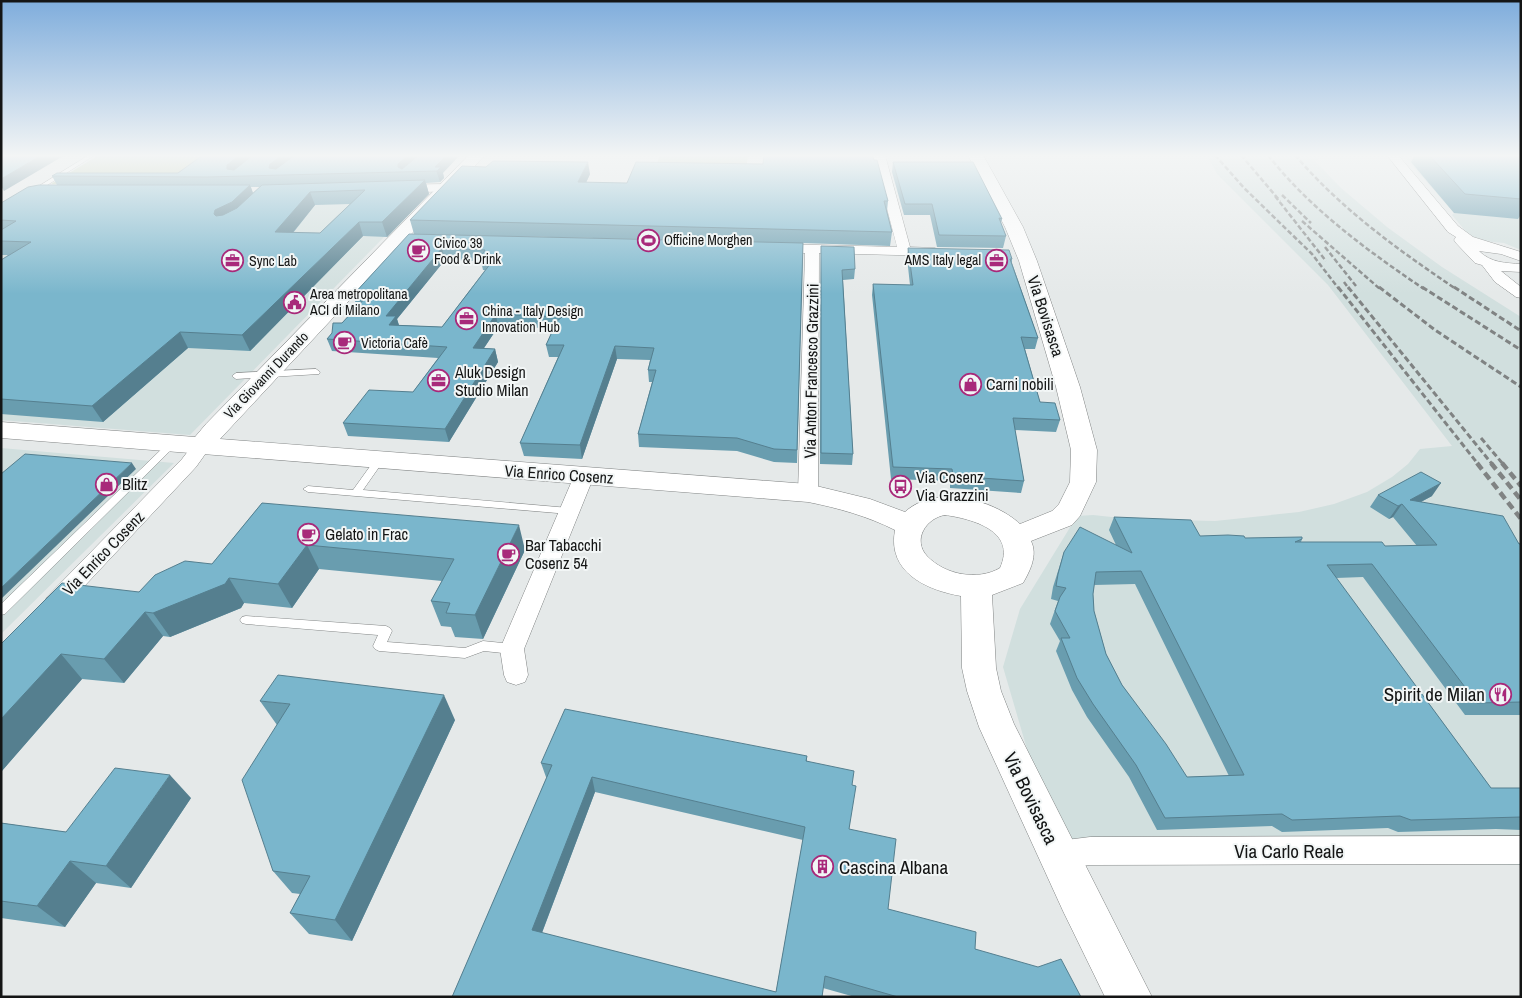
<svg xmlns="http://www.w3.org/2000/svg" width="1522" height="998" font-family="'Archivo Narrow',sans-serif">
<rect width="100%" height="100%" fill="#e5e9e9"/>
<path fill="#d1dfde" d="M1207,155H1314L1318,160H1314L1341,188L1387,227L1442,267L1521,317V865L1127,859L1058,855L1003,667L1020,609L1077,516L1093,515L1130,519L1215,521L1299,512L1334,504L1367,492L1392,477L1408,464L1420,449L1452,446L1328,285L1217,174Z
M1403,155H1521V250L1504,243L1473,240L1452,215L1454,213Z
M432,188L190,435L1,420V234L210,196Z
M1,448L174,463L1,634Z"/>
<path fill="#b5c7a5" d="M99,155L217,157L181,184H51Z
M660,155H748L746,171L655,170Z"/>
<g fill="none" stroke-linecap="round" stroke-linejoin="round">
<defs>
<path id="lane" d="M89,155H95L33,194L28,193Z
M316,369L320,372L319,374L236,379L232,376L236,373Z
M173,440L176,441L178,443L176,445L5,614L1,615V604L170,441Z
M379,457L384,460L363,490L569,508L574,511L569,514L308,492L303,489L308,486L353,490L376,458Z
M246,616L386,626L390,628L392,631L387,642L465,648L483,641L512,644L516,646L518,649L516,652L512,654L484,651L465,658L379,651L375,649L373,646L378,635L246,624L242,623L240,620L242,617Z"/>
<path id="street" d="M873,155H885L910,247L935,248L942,252L935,256L819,253L818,493L815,498L808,500L801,498L798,493L805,253L776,252L769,248L776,244L897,247Z
M1387,155H1398L1458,226L1473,237L1521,252V261L1501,254L1479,251C1491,263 1506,263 1521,264V272L1501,271L1521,287V298L1516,297L1495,282L1482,265L1475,263L1456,243L1454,240L1456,237L1448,232Z
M446,184L452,188L450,191L400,193L394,189L400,185Z
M202,440L209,442L211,446L196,467L63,609L55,612L47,609L44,603L47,597L182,459L195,442Z
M584,470L591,472L594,476L524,649L528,675L525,682L516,685L507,682L504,675L500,649L574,476L577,472Z
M1521,836V864L1090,865L1058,869L1048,865L1043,855L1048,845L1058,841L1090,837Z"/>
<path id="secondary" d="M469,155H485L220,439L808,484L870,499L905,512C935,484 993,499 1020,524L1052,511L1059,504L1070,482L1071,450L1056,387L1019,261L1005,227L968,155H983L1023,227L1037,261L1080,387L1097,450L1096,482L1080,516L1072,525L1031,541C1038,555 1030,571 1023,583L992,595L996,668L1001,691L1014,724L1152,997H1105L1063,911L979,727L967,691L962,668L961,596C926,590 887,572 895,530C867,516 838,508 808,502L1,438V422L195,437L206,424ZM945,515C973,519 1017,531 1000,568C978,581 945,575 927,556C912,540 926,518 945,515Z"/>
</defs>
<use href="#lane" stroke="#818484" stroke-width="1"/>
<use href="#street" stroke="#818484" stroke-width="1"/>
<use href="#secondary" stroke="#818484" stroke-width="1"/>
<use href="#lane" fill="#fff" fill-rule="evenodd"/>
<use href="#street" fill="#fff" fill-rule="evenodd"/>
<use href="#secondary" fill="#fff" fill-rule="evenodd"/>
<path stroke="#808383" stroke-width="2.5" stroke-dasharray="5 2.5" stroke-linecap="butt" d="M1215,155L1244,188L1312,254L1339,289
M1241,155L1280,201
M1268,155C1310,209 1368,251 1424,289
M1295,155C1341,209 1397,249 1456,289
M1282,195L1311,223
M1275,196L1326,261
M1302,221L1380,289
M1325,247L1356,286
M1344,282L1349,289"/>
<path stroke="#808383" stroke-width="3" stroke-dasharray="6 3" stroke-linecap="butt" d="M1338,287L1478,464
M1348,287L1492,464
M1379,287L1435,330L1521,387
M1422,287L1521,350
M1454,287L1521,331
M1481,438L1503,464"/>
<path stroke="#808383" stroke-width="4.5" stroke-dasharray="8 4.5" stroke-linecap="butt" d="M1477,463L1521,519
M1491,463L1521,500
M1502,463L1521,486"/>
</g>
<path fill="#699daf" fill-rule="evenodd" d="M203,155H416V157L443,173L444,178L440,182L426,183L429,194L387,237L363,236L250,351L188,348L103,422L1,414V260L8,255H1V203L57,185L52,176L178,173ZM251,187H260L253,193ZM350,204L320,233H293L315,205Z
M1415,155H1521V216H1520L1518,219L1454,213L1411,162Z
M893,162L1002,219L1001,223L1006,236L1003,248L937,247L930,215H904L892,172Z
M590,174L586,183L888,201L887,211L892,232L890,246L803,243L797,463L774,462L737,451L639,447L638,434L652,382H649L648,370L650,360L617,359L582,459L524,456L520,443L558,357H549L546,345L554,328L498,327L484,348L495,349L498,362L449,442L348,436L343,423L413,392L438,358L332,351L327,339L357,307L353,295L409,234L725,241L414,234L410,220ZM445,260L481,261L483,270H485L442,327L399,325L397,319Z
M821,246L855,269L854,279L843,280L853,454L852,465L820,464Z
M908,248L1012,259V263L1038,338L1035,349H1025L1040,402L1060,420L1056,432L1015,430L1024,481L1021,493L950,488V481L891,479L872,295L873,284L910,285L907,258Z
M1378,495L1432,496L1421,502L1521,544V715H1465L1363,577L1336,578L1491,788H1521V830L1496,829L1398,832L1388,828L1282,832L1272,826L1157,830L1129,777L1087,717L1072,690L1056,651L1060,641L1050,624L1058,601L1051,599L1053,587L1064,552L1116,545L1109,530L1114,517L1200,536L1245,538L1302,539L1301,542L1385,546H1417L1393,517L1389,519L1370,507ZM1135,584L1229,776L1187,777L1122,685L1106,654L1094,611L1093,594L1094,585Z
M262,503L525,550L483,639L455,637L451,627L441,626L431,601L442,581L319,569L292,608L244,603L241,608L170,637L163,636L124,683L82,679L1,772V644L212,564Z
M260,701L455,720L352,941L309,934L290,913L300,894L292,893L273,871L277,725Z
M807,756V761L852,785L849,829L888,909L975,949L1081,997H855L823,988L822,997H452L547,777H546L541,763ZM595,792L803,840L776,992L542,933Z
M191,798L131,888L96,883L65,927L1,918V823L66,832Z"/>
<path fill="#557f8f" d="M42,155H65L4,191L1,186V179Z
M240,155H258L232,176L227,169V165Z
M283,155H301L274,174L269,168L270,164Z
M408,155H416L417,160L399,172L398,164Z
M447,155H460L443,173L444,178L440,182L435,167Z
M588,162L590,174L580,195L578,182Z
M425,180L429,194L387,237L382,222Z
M250,185L255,199L221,224L214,214L215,210Z
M310,192L315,205L281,247L275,232Z
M359,222L363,236L250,351L242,335Z
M442,248L445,260L397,319L400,329L393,337L386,316Z
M496,314L498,327L476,360L473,348Z
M180,332L188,348L103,422L92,406Z
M615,346L617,359L582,459L580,445Z
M495,349L498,362L449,442L445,429Z
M132,463L136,469L1,599V588Z
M1441,483L1432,496L1407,509L1410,500Z
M1402,504L1393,517L1389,519L1398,506Z
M519,525L525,550L483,639L475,615Z
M307,545L319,569L292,608L278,584Z
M229,578L244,603L241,608L170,637L153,613Z
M145,612L163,636L124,683L104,659Z
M61,654L82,679L1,772V719Z
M444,695L455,720L352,941L335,920Z
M170,775L191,798L131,888L106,866Z
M592,777L595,792L538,943L532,930Z
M70,861L96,883L65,927L37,906Z"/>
<path fill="#7ab6cc" stroke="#557f8f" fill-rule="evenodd" d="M1,155H42L1,179Z
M203,155H240L227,165V169L234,170L253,155H283L270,164L269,168L276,169L295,155H408L398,164V167L402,169L419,155H447L435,167H441L437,171L207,177L52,176L57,173H178Z
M764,155H872L874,160H877L888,201H884L892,232L410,220L462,166L486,167L493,161L588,162L578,182L627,183L636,162L763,164Z
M1429,155H1521V199L1465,194Z
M893,162H973L1002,219L999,218L1006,236L939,235L932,204H905Z
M425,180L382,222H359L242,335L180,332L92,406L1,399V260L31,242L1,241V230L16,221L1,220V203L28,187L39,185H250L232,202L215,210L214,214L216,216L223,215L237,208L262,185ZM365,190L320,233L275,232L310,192Z
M409,234L803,243L797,450L774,449L737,438L638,434L656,370H648L654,348L615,346L580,445L520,443L564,345H546L557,321L562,317L496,314L473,348L495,349L445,429L343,423L369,390L413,392L447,347L327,339L332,333L333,323H342L367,296L353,295ZM442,248L485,250L480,258L494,259L442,327L389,325L396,316H386Z
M821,246L854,247L855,269L842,270L853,454L821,453Z
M908,248L1009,250L1012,259H1010L1038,338L1021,337L1040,402L1055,403L1060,420L1013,418L1024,481L953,476L952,469L893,467L873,284L913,285Z
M25,454L132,463L1,588V474Z
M1421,472L1441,483L1410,500L1503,516L1519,544H1521V702L1477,703L1372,564L1327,565L1491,788H1521V817L1411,820L1400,816L1292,820L1282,814L1165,818L1136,765L1093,704L1077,678L1061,638H1070L1055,611L1060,597L1066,588L1056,586L1058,574L1064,552L1080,527L1132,553L1114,517L1191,520L1200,536L1228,535L1244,536L1245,538L1302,537V539L1295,542H1382L1385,546L1437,545L1402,504L1398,506L1378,495ZM1141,571L1244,775L1187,777L1166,744L1122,685L1106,654L1094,611L1093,594L1096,572Z
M262,503L519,525L475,615L446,613L450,603L431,601L454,559L307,545L278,584L229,578L225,584L153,613L145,612L104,659L61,654L1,719V644L62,583L139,592L155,575L185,561L212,564Z
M278,675L444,695L335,920L290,913L310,876L273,871L242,780L290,704L260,701Z
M565,709L807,756L806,761L854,771L852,785L856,786L849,829L896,839L888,909L976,932L975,949L1038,967L1061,959L1081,997H898L825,976L822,997H452L552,765L541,763ZM592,777L805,827L776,992L532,930Z
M115,768L170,775L106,866L70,861L37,906L1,901V823L66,832Z"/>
<linearGradient id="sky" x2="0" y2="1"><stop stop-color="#7faddc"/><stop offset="0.53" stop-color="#f3f5f5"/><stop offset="1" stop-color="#f3f5f5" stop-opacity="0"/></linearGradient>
<rect width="1522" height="294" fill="url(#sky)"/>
<defs>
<symbol id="stadium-ring" viewBox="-11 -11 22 22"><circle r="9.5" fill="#f2f6f6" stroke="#a8297a" stroke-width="1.5"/><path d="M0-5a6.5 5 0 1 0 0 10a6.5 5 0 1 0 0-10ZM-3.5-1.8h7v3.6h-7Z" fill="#a8297a"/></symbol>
<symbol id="cafe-ring" viewBox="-11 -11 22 22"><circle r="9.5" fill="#f2f6f6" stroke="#a8297a" stroke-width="1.5"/><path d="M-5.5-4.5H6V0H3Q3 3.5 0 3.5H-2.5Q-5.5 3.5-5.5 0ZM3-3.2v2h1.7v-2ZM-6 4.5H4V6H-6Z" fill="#a8297a"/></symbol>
<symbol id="office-ring" viewBox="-11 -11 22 22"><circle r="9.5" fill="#f2f6f6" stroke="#a8297a" stroke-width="1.5"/><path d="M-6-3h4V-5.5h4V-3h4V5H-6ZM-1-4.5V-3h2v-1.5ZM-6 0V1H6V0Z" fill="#a8297a"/></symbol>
<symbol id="civic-ring" viewBox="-11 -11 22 22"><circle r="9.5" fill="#f2f6f6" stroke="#a8297a" stroke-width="1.5"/><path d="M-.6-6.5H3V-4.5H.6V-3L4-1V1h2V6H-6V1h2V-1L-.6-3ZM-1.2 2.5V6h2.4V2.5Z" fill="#a8297a"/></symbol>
<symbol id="shop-ring" viewBox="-11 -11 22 22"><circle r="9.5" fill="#f2f6f6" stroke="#a8297a" stroke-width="1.5"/><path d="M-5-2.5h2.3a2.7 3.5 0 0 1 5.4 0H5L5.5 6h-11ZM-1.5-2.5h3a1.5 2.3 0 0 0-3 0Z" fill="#a8297a"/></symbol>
<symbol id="bus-ring" viewBox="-11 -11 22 22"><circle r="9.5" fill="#f2f6f6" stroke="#a8297a" stroke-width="1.5"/><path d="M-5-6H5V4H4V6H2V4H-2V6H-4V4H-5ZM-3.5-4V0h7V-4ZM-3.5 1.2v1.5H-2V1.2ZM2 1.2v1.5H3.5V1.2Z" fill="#a8297a"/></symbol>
<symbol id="restaurant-ring" viewBox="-11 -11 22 22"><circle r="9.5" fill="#f2f6f6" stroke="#a8297a" stroke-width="1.5"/><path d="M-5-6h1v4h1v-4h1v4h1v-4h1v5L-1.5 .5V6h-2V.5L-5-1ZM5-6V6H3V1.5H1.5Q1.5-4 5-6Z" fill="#a8297a"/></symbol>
<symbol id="building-ring" viewBox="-11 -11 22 22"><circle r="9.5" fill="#f2f6f6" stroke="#a8297a" stroke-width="1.5"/><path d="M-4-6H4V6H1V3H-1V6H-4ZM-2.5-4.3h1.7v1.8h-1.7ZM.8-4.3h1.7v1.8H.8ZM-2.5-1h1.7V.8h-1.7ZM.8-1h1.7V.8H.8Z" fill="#a8297a"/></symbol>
</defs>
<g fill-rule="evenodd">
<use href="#stadium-ring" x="636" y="228" width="25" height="25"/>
<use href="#cafe-ring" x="406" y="238" width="25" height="25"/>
<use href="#office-ring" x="984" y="248" width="25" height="25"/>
<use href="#office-ring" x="220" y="248" width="25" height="25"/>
<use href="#civic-ring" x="282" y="290" width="25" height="25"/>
<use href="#office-ring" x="454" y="306" width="25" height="25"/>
<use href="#cafe-ring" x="332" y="330" width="25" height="25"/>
<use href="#office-ring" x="426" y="368" width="25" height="25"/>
<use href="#shop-ring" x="958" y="372" width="25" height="25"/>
<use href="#shop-ring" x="94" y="472" width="25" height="25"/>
<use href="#bus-ring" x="888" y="474" width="25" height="25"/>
<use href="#cafe-ring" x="296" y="522" width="25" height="25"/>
<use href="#cafe-ring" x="496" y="542" width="25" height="25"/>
<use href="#restaurant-ring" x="1488" y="682" width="25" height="25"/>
<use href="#building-ring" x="810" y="854" width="25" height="25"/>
</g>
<g text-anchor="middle" stroke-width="4" stroke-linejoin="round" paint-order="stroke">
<g font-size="14" fill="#141515" stroke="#f2f6f6" text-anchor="start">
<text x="664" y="245">Officine Morghen</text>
<text x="434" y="248">Civico 39<tspan x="434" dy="16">Food &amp; Drink</tspan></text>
<text x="981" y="265" text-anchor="end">AMS Italy legal</text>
<text x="249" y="266">Sync Lab</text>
<text x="310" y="299">Area metropolitana<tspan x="310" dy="16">ACI di Milano</tspan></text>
<text x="482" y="316">China - Italy Design<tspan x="482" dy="16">Innovation Hub</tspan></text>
<text x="361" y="348">Victoria Cafè</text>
</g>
<g font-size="14" fill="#141515" stroke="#f2f6f6">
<text transform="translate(266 375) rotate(-46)" y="5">Via Giovanni Durando</text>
</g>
<g font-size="16" fill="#141515" stroke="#f2f6f6">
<text transform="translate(1046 316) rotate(72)" y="6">Via Bovisasca</text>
<text transform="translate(811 371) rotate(-89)" y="6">Via Anton Francesco Grazzini</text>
<text transform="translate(559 474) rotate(4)" y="6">Via Enrico Cosenz</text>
<text transform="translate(103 553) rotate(-46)" y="6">Via Enrico Cosenz</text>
</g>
<g font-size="16" fill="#141515" stroke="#f2f6f6" text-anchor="start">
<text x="455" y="378">Aluk Design<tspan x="455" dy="18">Studio Milan</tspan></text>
<text x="986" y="390">Carni nobili</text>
<text x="916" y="483">Via Cosenz<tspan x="916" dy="18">Via Grazzini</tspan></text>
<text x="122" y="490">Blitz</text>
<text x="325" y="540">Gelato in Frac</text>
<text x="525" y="551">Bar Tabacchi<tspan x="525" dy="18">Cosenz 54</tspan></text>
</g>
<g font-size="19" fill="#141515" stroke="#f2f6f6" text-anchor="end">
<text x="1485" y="701">Spirit de Milan</text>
<text x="839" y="874" text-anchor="start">Cascina Albana</text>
</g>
<g font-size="19" fill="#141515" stroke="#f2f6f6">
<text transform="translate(1031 798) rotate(64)" y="7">Via Bovisasca</text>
<text x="1289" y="858">Via Carlo Reale</text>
</g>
</g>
<rect width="1522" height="998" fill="none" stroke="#141515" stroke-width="5"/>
</svg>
